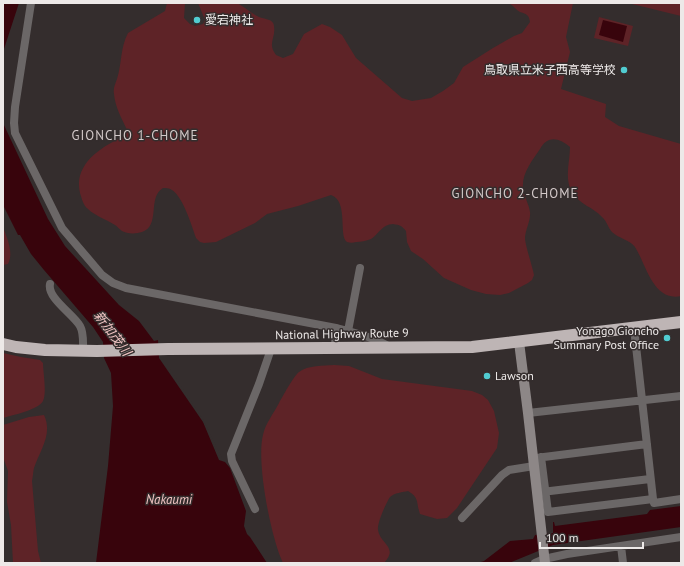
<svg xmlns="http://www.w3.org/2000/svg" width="684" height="566" font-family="'PT Sans','Noto Sans JP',sans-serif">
<rect width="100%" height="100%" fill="#342d2d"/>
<path fill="#5e2327" d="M167,3H185L184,18L190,24L195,26L203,24L205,20L198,3C209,3 226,1 236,3C241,4 252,14 259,17C264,19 274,19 274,26C276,39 267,43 276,55L283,58L293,54L304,34L322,24L330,27L342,35L356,58L402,98L412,101L431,98L443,91L454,83L463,67L493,48L514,36L522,33L530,22C529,15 527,14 520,12C516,10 514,6 510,4C502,1 491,6 482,3H573L566,37L570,52L561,89L606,104L605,117L619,126L681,144V296C653,302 646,264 635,247C630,240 618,238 612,232C608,228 607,221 602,217C593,207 580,205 572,192C564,178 570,162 570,147C559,138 548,135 540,149C531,162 519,177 524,194C526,200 529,205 530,212C531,221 525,230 525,239C526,248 532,265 534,275L532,280L528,283L509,293L500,295L486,294L471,290L444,278L423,259L411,251L407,242L406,231C402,226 400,225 393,224C382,224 379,234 371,239C366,241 361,242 356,242C353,243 350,243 347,242C338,236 349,201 331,195L298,206L267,214L255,223L216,242L204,243L200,242L196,238C192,226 183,197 172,190C169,188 166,188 163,188C147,197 161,226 142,232C136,234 127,234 122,231C119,229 117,226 115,225C106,219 95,216 88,209C83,205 82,199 80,193C73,164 102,146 125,136L127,130C122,119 115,107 114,94C113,88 115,85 117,79C122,64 120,48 128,33L165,11Z
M628,3H681V16Z
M599,17L633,26L628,46L594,38Z
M3,227C7,238 14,253 8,264L3,265Z
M3,353L21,357L40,360L43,363C43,372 47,392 43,401C38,410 13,415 3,418Z
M334,365L349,366L382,379L472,391L482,395L488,400L494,411L499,433L497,448L457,508L447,518L437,519L420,514C416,503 420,498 408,491C403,492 394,493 390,497C386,503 377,523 378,530C380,544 399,547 384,563H283C271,538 256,462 263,435C265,424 274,413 279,403C283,396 293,377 299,372C308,365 324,366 334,365Z
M44,415C53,434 40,450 34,468C33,472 33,476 32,481L38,551L41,563H13L11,525L7,502L8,471L3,457V425L29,417Z"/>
<path fill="#38040c" d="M3,3H19L3,52Z
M603,20L627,26L623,42L599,35Z
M3,123L48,219L65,246L119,305L139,321L154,341L158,340L159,358L203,422L219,460L225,462L230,468L246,511L244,526L247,534L250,537L267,563H96L108,466L113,406L111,373L104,358L103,342L93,327L44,270L31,254L20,235H18L4,207L3,204Z
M681,506V527L553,545L509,563H478L484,561L510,541L533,539L535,535L553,533V522H554L555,526L647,514L650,510Z"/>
<path fill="#342d2d" d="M167,364L204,421L222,458L220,459L203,421L170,373L165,365Z"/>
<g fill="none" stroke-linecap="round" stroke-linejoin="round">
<path stroke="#6b6767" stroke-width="8" d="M31,3L15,107L14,123L15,133L62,228L102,275L113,283L126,288L336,328
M50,284C47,298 73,314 80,326C84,333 83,343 83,351
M634,328L653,499
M348,331L360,268
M335,348L336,328C356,333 373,337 390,347
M528,413L681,396
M541,457L548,512L653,499L654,503L681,499
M536,458L647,444
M542,492L650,479
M255,509L232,461L231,454L259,384L271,349
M462,518L502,475L509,470L534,466
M621,546L623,563
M535,563L544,559L567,554L681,537"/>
<path stroke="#8d8787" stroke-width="10" d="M519,342L528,413L545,563"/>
<path stroke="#beb5b5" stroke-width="12" d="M3,344L16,347L45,350L97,351L168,349L472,347L681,322"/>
</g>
<g fill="#51ccd1" stroke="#342d2d" stroke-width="1.5">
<circle cx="197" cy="20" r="4"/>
<circle cx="624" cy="70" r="4"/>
<circle cx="667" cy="338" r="4"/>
<circle cx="487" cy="376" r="4"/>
</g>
<g text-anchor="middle" stroke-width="3" stroke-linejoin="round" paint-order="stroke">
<g font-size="12" fill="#ede9e8" stroke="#342d2d" text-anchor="start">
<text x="205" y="24">愛宕神社</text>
<text x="616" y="74" text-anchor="end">鳥取県立米子西高等学校</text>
<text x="659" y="335" text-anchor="end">Yonago Gioncho<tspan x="659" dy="14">Summary Post Office</tspan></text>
<text x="495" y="380">Lawson</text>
</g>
<g font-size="12" fill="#ede9e8" stroke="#342d2d">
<text transform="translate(342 334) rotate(-1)" y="4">National Highway Route 9</text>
</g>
<g font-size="13" letter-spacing="1" fill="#d3c9c9" stroke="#342d2d">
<text x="135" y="140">GIONCHO 1-CHOME</text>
<text x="515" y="198">GIONCHO 2-CHOME</text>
</g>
<g font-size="13" font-style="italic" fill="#f3c6c5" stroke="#342d2d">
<text transform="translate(113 333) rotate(53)" y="5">新加茂川</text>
<text x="169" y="504">Nakaumi</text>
</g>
</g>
<rect width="684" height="566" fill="none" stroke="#ede9e8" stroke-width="8"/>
<path d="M540 542v6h103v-6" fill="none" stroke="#ede9e8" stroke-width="2"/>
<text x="546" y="542" font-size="12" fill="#ede9e8" stroke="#342d2d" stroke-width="3" paint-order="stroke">100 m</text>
</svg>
